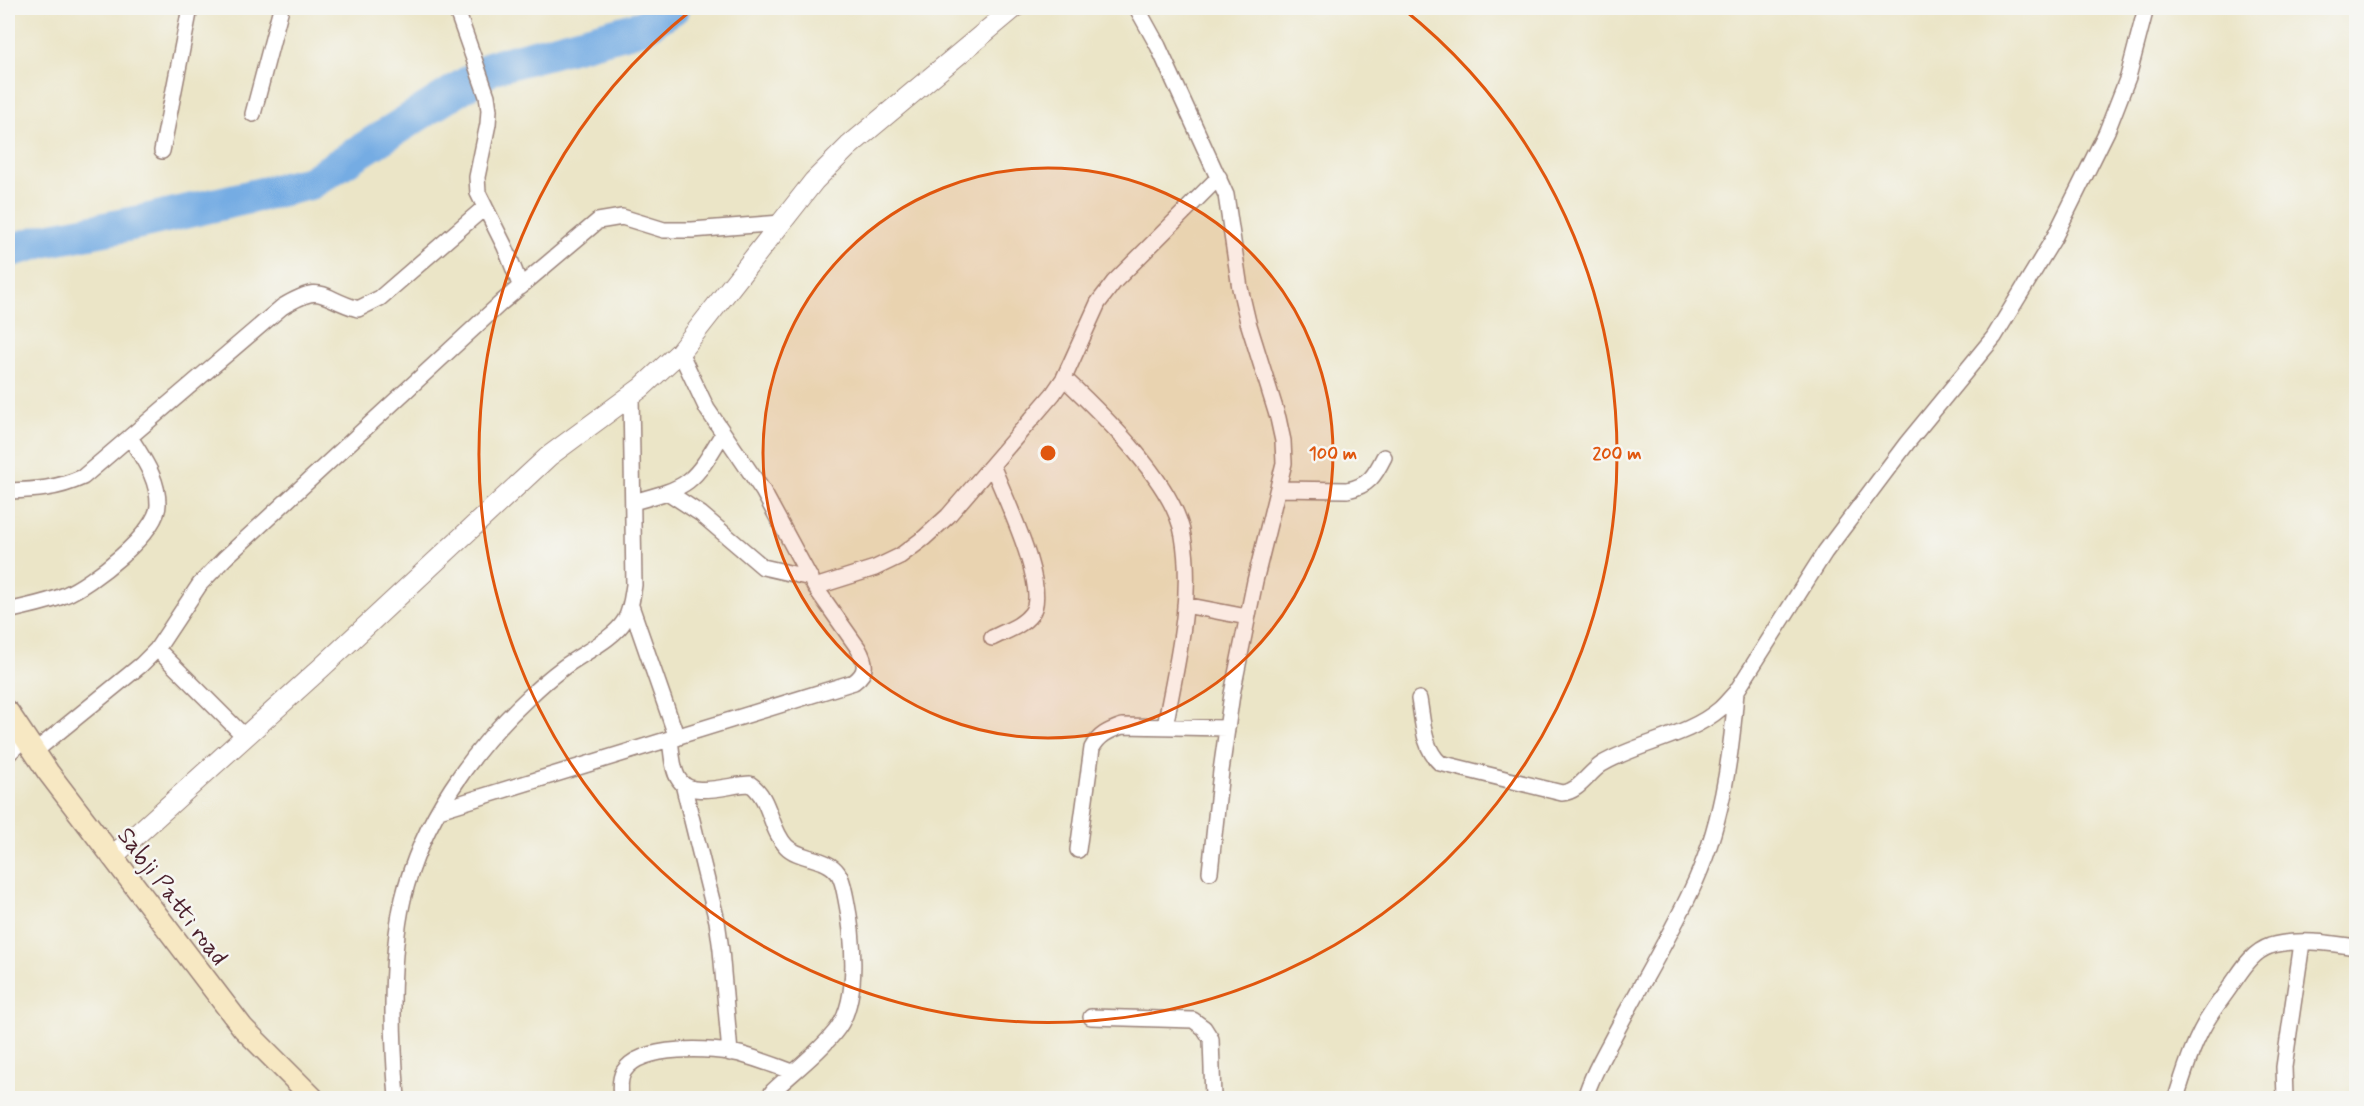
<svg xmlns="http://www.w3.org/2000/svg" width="2364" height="1106" font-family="Mynerve,sans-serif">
<rect width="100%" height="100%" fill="#f6f6f2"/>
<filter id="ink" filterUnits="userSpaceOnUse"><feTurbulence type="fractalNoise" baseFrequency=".0167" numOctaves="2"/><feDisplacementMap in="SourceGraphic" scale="12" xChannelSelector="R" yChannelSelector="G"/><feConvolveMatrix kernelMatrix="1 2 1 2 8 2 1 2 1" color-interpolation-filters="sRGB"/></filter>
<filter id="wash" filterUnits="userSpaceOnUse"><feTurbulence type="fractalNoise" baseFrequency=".008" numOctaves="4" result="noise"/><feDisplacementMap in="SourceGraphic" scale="24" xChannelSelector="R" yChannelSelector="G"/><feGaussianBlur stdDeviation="1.35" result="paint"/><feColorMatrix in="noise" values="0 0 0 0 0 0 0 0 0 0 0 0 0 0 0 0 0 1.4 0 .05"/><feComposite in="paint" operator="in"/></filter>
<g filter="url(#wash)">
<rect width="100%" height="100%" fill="#ebe5c7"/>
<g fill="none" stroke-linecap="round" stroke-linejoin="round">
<path stroke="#74ace3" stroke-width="34" d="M8,251L47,240L136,223L310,183L493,67L643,27L673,8"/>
</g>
</g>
<g filter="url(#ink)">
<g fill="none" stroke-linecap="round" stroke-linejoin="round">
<defs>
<path id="minor" d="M456,8L487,96L489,110L488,124L477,177L478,193L505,247L521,287
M1137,8L1158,46L1226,195L1240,288L1248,322L1278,418L1283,441L1284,463L1255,581L1232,694L1221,771L1210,872
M253,114L281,8
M162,151L190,8
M1064,378C1102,414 1175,484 1183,536C1194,599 1176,665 1165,727
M992,465C1003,494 1051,590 1031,614C1022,626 1006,631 992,638
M1278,489L1347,490C1369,486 1375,475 1384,457
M8,491C35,490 57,489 83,477L282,307C324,282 318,297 358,309L380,298L485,207
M669,493L701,514L763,567L811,578
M633,502C690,487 693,484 723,433
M815,587L875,568L900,556L924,538L948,516L1053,394L1064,378L1098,303L1114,282L1219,177
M1185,605L1247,617
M631,606L677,738
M8,611C27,606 47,603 65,595C90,585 159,532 158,504C158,478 143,459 130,437
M157,649L245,737
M1419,699C1423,721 1423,748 1440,763L1562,793C1579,792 1588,773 1602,764C1639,742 1687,737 1720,709C1726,704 1731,697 1736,692L1825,552L1907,443L1994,337L2054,238L2107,131L2128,77L2146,8
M670,740C672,752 672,768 678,778C690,800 730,784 750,784C771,798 769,828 786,846C799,860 826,856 838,873C843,880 844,890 846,899C853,933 860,998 838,1028C823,1049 792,1073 773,1091L768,1098
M34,752L141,665L157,649L200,584L225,558L502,302L598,221L622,217L664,230H692L781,223
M8,754L25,738
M683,784L717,921L721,950L730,1053
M439,810L854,682C868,672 866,662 858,648L815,587L763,491L707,409L680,352
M1078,850L1092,748C1099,735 1108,731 1122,726L1227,728
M1091,1017L1193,1020L1204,1028L1211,1039L1213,1098
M397,1098C392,1036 389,960 403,899C421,822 472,750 529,697C540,686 552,676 564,667C581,654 614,639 625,620C631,610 632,597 634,585L631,395
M621,1098C620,1090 619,1079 624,1071C641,1044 713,1048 740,1054C758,1059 776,1066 793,1072
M1585,1098C1592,1074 1606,1051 1618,1028C1642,983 1669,938 1691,891C1721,829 1731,760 1736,692
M2176,1098C2185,1070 2194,1039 2211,1014C2217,1004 2225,995 2232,984C2242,970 2252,952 2270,946C2296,938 2330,943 2356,947
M2285,1098L2284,1067L2302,943"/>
<path id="tertiary" d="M112,857L321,668L549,456L641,388L680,352L814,181L849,146L1014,8"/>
<path id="secondary" d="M8,712L48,772L243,1028L313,1098"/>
</defs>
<use href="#minor" stroke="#9a8279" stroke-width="18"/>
<use href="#tertiary" stroke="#9a8279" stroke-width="22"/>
<use href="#secondary" stroke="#9a8279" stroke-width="24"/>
<use href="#minor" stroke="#fff" stroke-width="15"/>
<use href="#tertiary" stroke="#fff" stroke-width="20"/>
<use href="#secondary" stroke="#f7e8c3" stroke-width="21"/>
</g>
</g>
<circle cx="1048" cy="453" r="285" fill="#e0560e" fill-opacity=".12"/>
<g fill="none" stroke="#e0560e" stroke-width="3">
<circle cx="1048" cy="453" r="285"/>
<path d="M1402 8A569 569 0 1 1 694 8"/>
</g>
<g text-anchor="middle" stroke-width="5" stroke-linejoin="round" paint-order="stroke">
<g font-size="24" fill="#4a1f2b" stroke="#f6f6f2">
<text transform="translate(173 896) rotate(53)" y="8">Sabji Patti road</text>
</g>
</g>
<circle cx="1048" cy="453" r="9" fill="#e0560e" stroke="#f6f6f2" stroke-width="3"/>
<g font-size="18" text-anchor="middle" font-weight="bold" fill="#e0560e" stroke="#f6f6f2" stroke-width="5" stroke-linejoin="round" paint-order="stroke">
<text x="1333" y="459">100 m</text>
<text x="1617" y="459">200 m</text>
</g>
<rect width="2364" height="1106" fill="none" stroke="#f6f6f2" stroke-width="30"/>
</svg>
